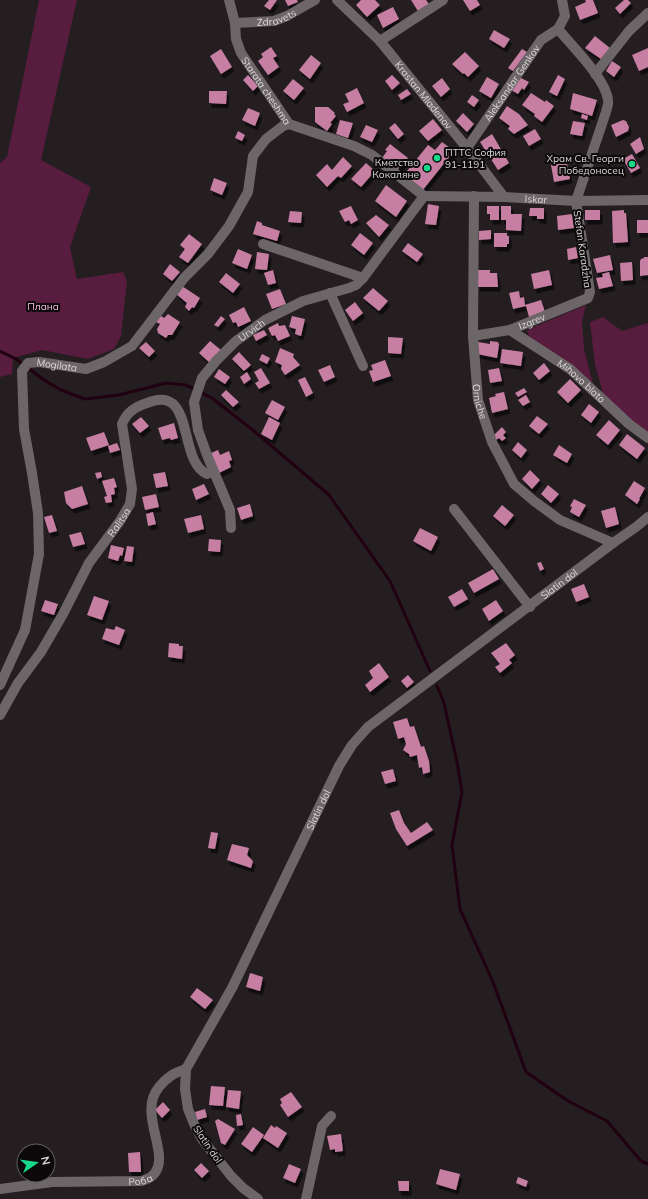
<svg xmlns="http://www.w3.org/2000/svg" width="648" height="1199" font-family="Mulish,sans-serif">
<defs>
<filter id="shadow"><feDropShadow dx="2.5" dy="4.5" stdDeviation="0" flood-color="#0009"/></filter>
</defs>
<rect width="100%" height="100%" fill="#241e21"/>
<path fill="#571c3e" d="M39,0H77L41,160L91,187L70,247L77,279L123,272L127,281L121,336L114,349L88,359L42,350L13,358L12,374L0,377V163L7,157Z
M586,305L582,321L584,349L594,388L530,340L527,330Z
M603,317L622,331L648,323V435L604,397L595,365L590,322Z"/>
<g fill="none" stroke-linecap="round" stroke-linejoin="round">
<path stroke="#210012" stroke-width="3" d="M0,351L16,359L44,380L61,390L85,399L119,395L166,383L186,385L212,398L254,431L329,495L390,581L430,671
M437,686L444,703L457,762L462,792L452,845L460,909L493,982L526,1072L568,1101L607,1121L641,1161L648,1164"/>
</g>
<path fill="#c67ea2" filter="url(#shadow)" d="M269,0H277L270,10L264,6Z
M285,0H297L298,2L288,6Z
M361,0H375L380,5L367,17L356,5Z
M411,0H426L429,4L418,11Z
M463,0H477L480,5L470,11Z
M585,0H593L598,13L580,20L575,7L586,2Z
M624,0H628L631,3L620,14L615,8Z
M393,7L399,19L383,28L377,15Z
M494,30L510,39L504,48L489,39Z
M595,36L610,48L601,59L585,48Z
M271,47L277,56L273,58L279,67L268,75L258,61L263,57L261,54Z
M648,48V67L639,71L632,55Z
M221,49L232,67L221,74L210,56Z
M522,49L527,52L513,71L508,68Z
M465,52L479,66L468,77L464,73L463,74L452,64Z
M311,55L321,63L310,79L299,70Z
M612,61L621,67L614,77L606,71Z
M248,75L258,86L253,91L243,80Z
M392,75L400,83L392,90L385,81Z
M558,75L565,79L557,96L549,92Z
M487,77L499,84L491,98L479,91Z
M519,77L529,82L524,90L522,88L518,94L511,90Z
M442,78L450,89L441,97L432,86Z
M293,79L304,88L294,100L283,91Z
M357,88L364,103L347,112L343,104L349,102L345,94Z
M407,89L411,94L401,100L398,95Z
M209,91H227L226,104L209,103Z
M531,93L545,102L546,100L554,106L542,122L534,116L535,114L522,105Z
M573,93L597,100L592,116L570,109Z
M472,95L479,100L474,107L467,102Z
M507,106L519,114L528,125L514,134L508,129L510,126L499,118Z
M315,107H328L335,113L334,114L336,116L330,123L332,124L327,131L315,122Z
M248,108L260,113L255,126L242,120Z
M463,113L474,124L467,132L456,121Z
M582,114L588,116L587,120L581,118Z
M433,119L442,130L428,141L419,131Z
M340,120L353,123L348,138L336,134Z
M623,120L626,121L629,127L628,131L616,137L611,125Z
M573,121L585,123L582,136L570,134Z
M395,123L404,134L398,139L389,128Z
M366,125L378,130L372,142L360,137Z
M535,129L541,139L529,146L523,136Z
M238,131L245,135L242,141L235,138Z
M492,134L509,163L498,170L480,142Z
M640,137L644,149L636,154L630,144Z
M442,142L454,151L422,191L403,176L428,145L435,150Z
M390,144L408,158L397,170L382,158L387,151L385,150Z
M632,154L640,168L631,173L623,159Z
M343,157L352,166L341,178L338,176L327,187L316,175L327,164L332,170Z
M366,163L375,171L361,187L351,179Z
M567,163L570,179L554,182L551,165Z
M214,178L227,183L222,195L210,190Z
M386,185L407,201L396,217L375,201Z
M428,204L439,206L436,225L425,224Z
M351,206L358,220L351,224L349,220L345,222L339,211Z
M487,206H499V220H490V214H487Z
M501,206H511V214H522L521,231L506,230V220H501Z
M530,208H544V219H537V216H529Z
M585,210H600V220H585Z
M624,210V213H626L628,242L613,243L612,211Z
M290,211L302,212L301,223L288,222Z
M572,214L574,228L558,230L557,216Z
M376,215L389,225L379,237L366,223Z
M637,220H648V233H637Z
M257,221L262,223V225L280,231L277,241L253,234Z
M491,230V239L479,240V231Z
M360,233L373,243L364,255L351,245Z
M494,233H507V236H509V244H507V247H494Z
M189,234L202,244L188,263L179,257L185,249L180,245Z
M408,243L423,254L417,262L402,251Z
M576,247L578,258L568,260L567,249Z
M238,249L252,255L247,269L232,263Z
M257,252L269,254L267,270L255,269Z
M610,255L613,270L597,273L593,259Z
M644,257H648V275L640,276V261L641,259L644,258Z
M632,262L633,280L621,281L620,263Z
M170,264L180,272L172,281L163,274Z
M273,270L276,283L268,285L264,273Z
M478,270H490V273H497L498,287H477Z
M549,270L552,285L534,289L531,274Z
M609,272L613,286L599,289L596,278L603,277L602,274Z
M226,273L240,284L233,293L219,282Z
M182,286L200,298L194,308L192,307L189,311L185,307L187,303L176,294Z
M373,288L388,301L379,311L363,298Z
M280,289L286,304L272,309L266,294Z
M519,291L520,298L524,297L525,305L541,300L545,312L529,317L526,306L513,309L509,293Z
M355,302L363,313L353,321L345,310Z
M244,307L251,321L238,327L236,322L233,323L229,315Z
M168,314L180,322L172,335H168L166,338L158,333L157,329L160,324L156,322L160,315L164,318Z
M221,316L225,319L218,327L214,325Z
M292,316L305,319L301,336L295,334L296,329L289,327Z
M278,323L279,326L285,325L290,336L278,341L275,335L272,336L268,328Z
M264,330L267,335L256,341L253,335Z
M388,337L403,338L401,354L388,353Z
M210,341L221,350L210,363L199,353Z
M490,341L498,342L499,345L497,358L477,354L478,342L490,344Z
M146,342L155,351L149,357L139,348Z
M280,348L294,354L293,357L300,365L285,375L281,369L282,365L275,362Z
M502,349L523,352L521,366L500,363Z
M239,352L251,365L244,371L232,359Z
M262,354L270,358L267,364L259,360Z
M385,360L391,376L373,382L369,371L373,370L371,365Z
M544,363L550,371L539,380L533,373Z
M330,365L335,377L324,382L318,370Z
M261,368L270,383L259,389L255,383L259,381L254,372Z
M499,368L502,381L490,383L488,370Z
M219,369L230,377L225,384L214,377Z
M247,372L251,379L244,384L240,377Z
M305,377L313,393L306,397L298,380Z
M570,379L581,390L568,403L557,392Z
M524,388L527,392L518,397L515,393Z
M226,390L239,402L233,407L221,395Z
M504,392L508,409L492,413L489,398L496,396L495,394Z
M526,395L530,402L523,406L518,400Z
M272,400L285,407L278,420L265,413Z
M589,404L599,412L591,423L581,415Z
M537,416L548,424L539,434L529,426Z
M141,417L149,426L140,433L132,424Z
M269,417L280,423L272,440L261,434Z
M609,420L620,430L608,445L596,435Z
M174,423L178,438L171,440L170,438L162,440L158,428Z
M502,427L506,432L503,435L506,438L502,441L499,438L496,440L493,436Z
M104,432L109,445L91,451L86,438Z
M627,434L645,448L637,459L619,445Z
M518,442L527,450L521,458L512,450Z
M117,443L120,450L110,453L108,446Z
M559,445L572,454L567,463L553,455Z
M218,450L220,455L229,451L232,460L229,461L231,467L219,473L211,453Z
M530,470L540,480L532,489L522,479Z
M101,472L102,477L97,479L95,473Z
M165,472L168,486L156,488L153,474Z
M114,478L117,487L114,488L115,494L111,495L112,502L106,503L104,497L107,496L102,481Z
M634,481L645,488L639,499H640L637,504L625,495Z
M204,484L209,494L196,500L192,489Z
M548,485L559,494L551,503L541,494Z
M82,486L88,504L72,509L66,503L64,492Z
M156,494L159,507L145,510L142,497Z
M574,499L586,505L579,517L570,512L572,507L570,506Z
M250,504L253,516L241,520L237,508Z
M502,505L514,515L505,526L493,516Z
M615,507L619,524L606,528L601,511Z
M153,512L156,524L148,526L146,514Z
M52,515L57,531L49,533L44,517Z
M201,515L204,529L188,533L184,519Z
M420,528L438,537L431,551L413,541Z
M81,532L85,544L73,547L69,535Z
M209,539L221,540L220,552L208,551Z
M111,545L124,548L122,556L120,555L118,561L108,558Z
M127,546L134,547L132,562L124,561Z
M541,562L544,569L540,571L537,563Z
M493,569L499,579L474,593L468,583Z
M584,584L589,597L576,602L571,589Z
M462,589L468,599L454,607L448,597Z
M94,596L109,601L102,620L87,615Z
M45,600L58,604L54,615L41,611Z
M496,600L503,611L489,621L482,609Z
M116,626L125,630L119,645L102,639L106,628L114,630Z
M169,643L179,644V646H183L182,659L168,657Z
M506,643L515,655L509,660L512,663L500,673L495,667L500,664L491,653Z
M379,663L389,677L370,692L365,685L373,678L369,671Z
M408,675L414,682L407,688L401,681Z
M407,718L410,727L414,726L421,747L424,746L429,761L430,772L423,774L422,767L419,768L417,755L410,757L409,754L403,750L406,744L404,737L398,739L393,722Z
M393,769L396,781L385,784L381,772Z
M399,810L404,823L411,833L427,822L433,830L407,846L396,829L390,813Z
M211,832L218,833L215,849L208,848Z
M232,844L249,848L247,855L253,861L251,868L227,860Z
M250,973L263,977L260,991L246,987Z
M197,988L213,1000L205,1009L190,997Z
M211,1086L225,1087L223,1106L209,1105Z
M228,1090L241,1091L239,1109L226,1107Z
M291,1092L302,1107L288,1117L280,1105L282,1103L280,1099Z
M163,1102L170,1110L162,1118L155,1110Z
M205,1109L207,1117L197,1120L195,1112Z
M241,1114L243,1125L237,1126L236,1115Z
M218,1119L235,1129L225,1145L221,1143L215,1121Z
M271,1125L275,1128L276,1126L287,1133L278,1148L263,1138Z
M253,1127L264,1135L252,1152L241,1144Z
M341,1134L343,1151L335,1152V1149L330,1150L327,1136Z
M140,1152L141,1172H129L128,1153Z
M201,1163L209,1171L202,1178L194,1170Z
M289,1164L301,1169L295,1183L283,1178Z
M440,1169L460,1174L456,1190L436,1184Z
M518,1177L528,1181L526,1187L516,1183Z
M398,1181H409V1191H399Z"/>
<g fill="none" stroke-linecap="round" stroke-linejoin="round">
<g stroke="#6d6669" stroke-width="10">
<path id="s1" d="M229,0L235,23L236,39L241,53L289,124L354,146L372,155L424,196"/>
<path id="s2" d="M337,0L380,41L467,148L504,197"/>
<path id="s3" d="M235,23L274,21L287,16L315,0"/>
<path d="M380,41L443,0"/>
<path d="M595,74L629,31L648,13"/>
<path id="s4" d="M467,148L541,40L558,29L565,16L562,0"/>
<path id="s5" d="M424,196L504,197L576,201L648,200"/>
<path id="s6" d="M474,196L473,336L478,400L492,442L514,484L534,501L560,520L613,543"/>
<path d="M263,244L363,278"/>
<path d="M330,293L363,366"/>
<path id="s7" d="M510,330L570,369L629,424L648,438"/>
<path id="s8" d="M473,336L510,330L588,298L590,292L576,201L606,112C607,108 609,103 608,100C606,79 571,45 558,29"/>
<path d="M454,509L530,607"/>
<path id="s9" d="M231,528L230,510L207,455L198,430L194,402L202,378L216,361L236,341L265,320L303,301L349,288L356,285L363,278L424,196"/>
<path id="s10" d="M0,685L25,630L39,554L38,513L32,473L24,429L22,371L28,363L39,362L86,369L104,362L132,346L184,278L208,254L229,226L248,192L253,156L266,139L283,126L289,124"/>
<path id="s11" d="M0,715L18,683L41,652L63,614L89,563L120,521L130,504L132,489L122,424C127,412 135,407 147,403C196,383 177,461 207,474L213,471"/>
<path id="s12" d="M0,1189L52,1182L141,1181C144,1180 149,1179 152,1176C174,1157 136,1114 159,1087C167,1077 174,1073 186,1069"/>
<path id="s13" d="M258,1199L243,1188L231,1176L202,1139L194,1124L188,1109L185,1089L186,1069L232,988L339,766L352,745L368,727L613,543L636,527L648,517"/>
<path d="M306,1199L322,1126L331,1116"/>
</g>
</g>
<g fill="#18d989" stroke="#0c090a" stroke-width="1.5">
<circle cx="437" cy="158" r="4"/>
<circle cx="632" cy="164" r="4"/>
<circle cx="427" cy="168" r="4"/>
</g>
<g text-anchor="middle" stroke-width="4" stroke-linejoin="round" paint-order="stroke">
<g font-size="10" fill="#dcd8da" stroke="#0c090a">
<text dy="4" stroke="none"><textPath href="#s3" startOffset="42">Zdravets</textPath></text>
<text dy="4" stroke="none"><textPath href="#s4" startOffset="79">Aleksandar Genkov</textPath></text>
<text dy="4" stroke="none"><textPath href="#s1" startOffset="100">Starata cheshma</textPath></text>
<text dy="4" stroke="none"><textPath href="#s2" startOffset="129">Krastan Mladenov</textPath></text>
<text dy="4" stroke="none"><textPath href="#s5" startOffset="112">Iskar</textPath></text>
<text transform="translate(583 249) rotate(82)" y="4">Stefan Karadzha</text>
<text dy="4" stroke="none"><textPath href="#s8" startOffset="61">Izgrev</textPath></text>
<text dy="4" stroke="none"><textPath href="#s9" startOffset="227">Urvich</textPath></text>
<text dy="4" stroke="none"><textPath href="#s10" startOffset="361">Mogilata</textPath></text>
<text dy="4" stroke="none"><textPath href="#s7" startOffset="88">Mihovo blato</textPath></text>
<text dy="4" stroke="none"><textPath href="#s6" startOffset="206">Orniche</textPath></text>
<text dy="4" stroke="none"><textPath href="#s11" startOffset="227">Ralitsa</textPath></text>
<text dy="4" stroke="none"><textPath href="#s13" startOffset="783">Slatin dol</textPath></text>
<text dy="4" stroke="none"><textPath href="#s13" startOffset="447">Slatin dol</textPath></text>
<text transform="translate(208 1144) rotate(56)" y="4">Slatin dol</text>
<text dy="4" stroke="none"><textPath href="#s12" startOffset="141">Роба</textPath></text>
</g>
<g font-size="10" fill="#dcd8da" stroke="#0c090a" text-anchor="end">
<text x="445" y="156" text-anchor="start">ПТТС София<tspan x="445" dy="12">91-1191</tspan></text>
<text x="624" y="162">Храм Св. Георги<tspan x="624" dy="12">Победоносец</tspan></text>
<text x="419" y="166">Кметство<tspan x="419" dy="12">Кокаляне</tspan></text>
</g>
<g font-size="10" fill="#fcbfdc" stroke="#0c090a">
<text x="43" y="310">Плана</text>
</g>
</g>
<g transform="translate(36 1163) rotate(77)"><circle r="19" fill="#0c090a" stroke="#5f5c5d"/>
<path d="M0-3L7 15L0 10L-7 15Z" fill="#18d989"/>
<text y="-6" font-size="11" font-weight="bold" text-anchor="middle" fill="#dcd8da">N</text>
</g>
</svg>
